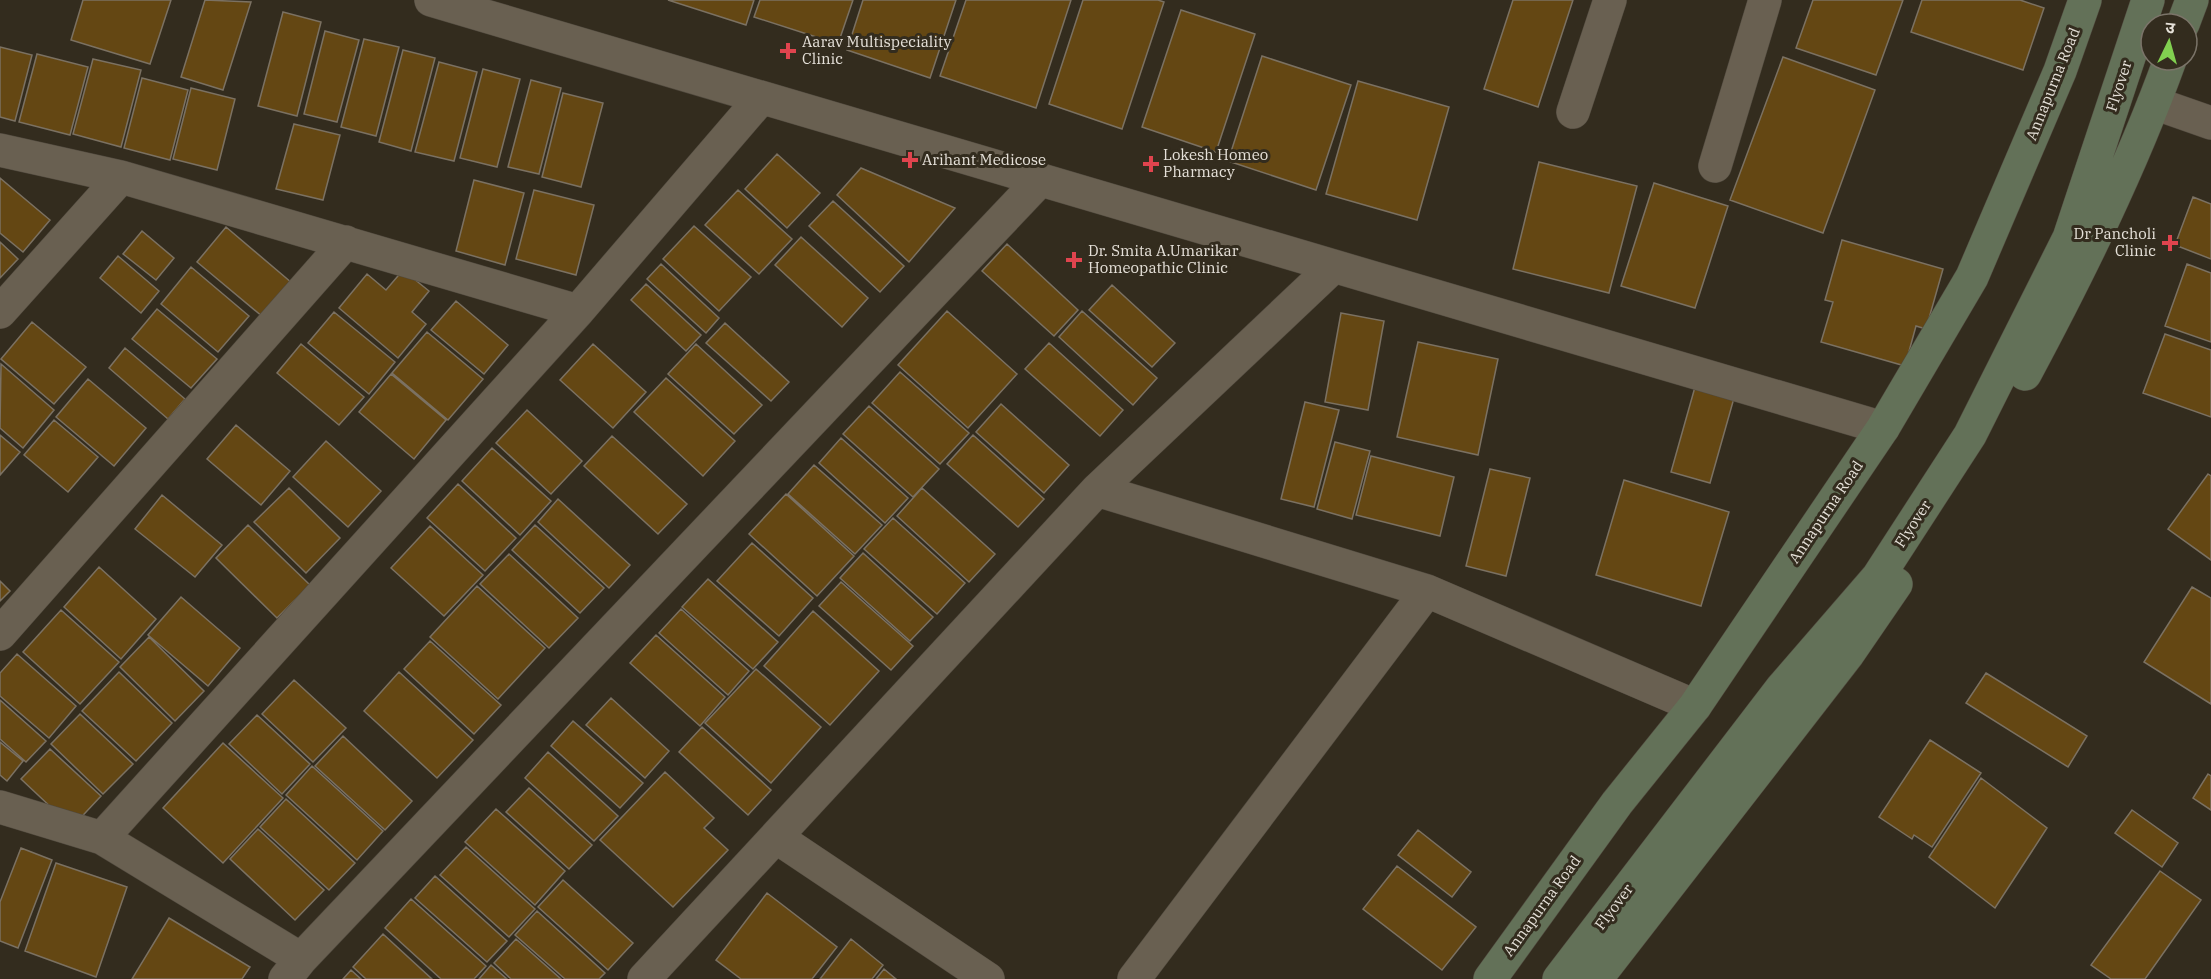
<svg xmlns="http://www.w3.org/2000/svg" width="2211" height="979" font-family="'IBM Plex Serif','Noto Sans Devanagari',serif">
<rect width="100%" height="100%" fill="#332c1e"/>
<path fill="#644713" stroke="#7b7162" stroke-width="1.5" d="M83,0H171L150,64L71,40Z
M205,0L251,2L223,90L181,77Z
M668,0H754L746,25Z
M760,0H853L838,44L754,17Z
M863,0H956L930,78L847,50Z
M966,0H1071L1036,108L940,76Z
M1083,0H1158L1164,2L1122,129L1049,104Z
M1513,0H1573L1538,107L1484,89Z
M1813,0H1903L1876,75L1796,48Z
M1922,0H2020L2044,8L2023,70L1911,32Z
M1181,10L1255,34L1216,152L1142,127Z
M283,12L321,22L297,116L258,106Z
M325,31L359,40L337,122L304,114Z
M364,39L399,47L376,136L341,127Z
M0,47L32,55L15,121L0,117Z
M403,50L435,58L411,151L379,142Z
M37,54L88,67L70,135L19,122Z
M1262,56L1351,85L1316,190L1228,161Z
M1783,57L1875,90L1823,233L1730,200Z
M93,59L141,70L121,147L73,134Z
M439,62L477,72L454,161L415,152Z
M483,69L520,79L497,167L460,158Z
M142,78L188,90L170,160L124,148Z
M531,80L561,88L539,174L508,167Z
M1358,81L1449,107L1417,220L1326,194Z
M191,88L235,99L217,170L173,159Z
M563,93L603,103L581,187L542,177Z
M294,124L340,135L323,200L276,189Z
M777,154L820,193L787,228L745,189Z
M1539,162L1637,186L1609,293L1513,269Z
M861,168L955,208L909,262L837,195Z
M0,178L50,220L23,252L0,233Z
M474,180L524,193L505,265L456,251Z
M1654,183L1728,206L1695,308L1621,286Z
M534,190L594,205L576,275L516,259Z
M738,190L792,239L759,274L705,225Z
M2193,197L2211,204V259L2175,245Z
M833,201L904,266L880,292L809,226Z
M694,226L751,277L719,311L663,259Z
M226,227L292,283L263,317L197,262Z
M142,231L174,258L156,280L123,254Z
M801,237L868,298L842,327L775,265Z
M1842,240L1943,269L1926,329L1916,326L1905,366L1821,342L1833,302L1825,300Z
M0,242L18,259L0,278Z
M1007,244L1078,310L1054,336L982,271Z
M118,256L159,291L141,313L100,278Z
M661,264L719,318L706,333L647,279Z
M2187,264L2211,273V342L2165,326Z
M191,267L249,316L218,352L161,304Z
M403,270L429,291L412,312L426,324L398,358L339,308L367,274L386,290Z
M646,284L701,335L686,351L631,300Z
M1112,285L1175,343L1152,367L1089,310Z
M456,301L508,345L484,374L431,330Z
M157,309L217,359L191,388L132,339Z
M947,311L1017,374L968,428L898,365Z
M1082,311L1157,378L1133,405L1059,337Z
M334,312L395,362L369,394L308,343Z
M1341,313L1384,321L1368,410L1325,402Z
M32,322L86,367L54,404L1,359Z
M725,323L789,382L771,401L706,343Z
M427,332L483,379L448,420L392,373Z
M2165,334L2211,350V417L2143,393Z
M1418,342L1498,359L1478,455L1397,437Z
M1049,343L1123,410L1100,436L1025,369Z
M301,344L364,397L339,425L277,373Z
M593,344L646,392L613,428L560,380Z
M696,344L762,405L734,434L668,374Z
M125,348L185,399L168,419L109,368Z
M1,364L54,410L23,448L0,428Z
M900,372L969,433L940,464L872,403Z
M391,374L446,420L414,459L359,412Z
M666,378L735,441L703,476L634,412Z
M88,379L146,428L114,466L56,417Z
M1695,387L1734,398L1710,483L1671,472Z
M1305,402L1339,410L1314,507L1281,499Z
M1001,404L1069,465L1044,493L976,432Z
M869,406L939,469L913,497L843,434Z
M527,410L582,461L551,494L496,443Z
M54,420L98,457L68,492L24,455Z
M236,425L290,471L261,505L207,459Z
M0,435L20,452L0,475Z
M973,435L1044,499L1018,527L947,464Z
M612,436L687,504L658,534L584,466Z
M841,438L908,498L885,523L819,463Z
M326,441L381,491L348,527L293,477Z
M1335,442L1370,451L1352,519L1317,509Z
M492,448L551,501L520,535L462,481Z
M1371,456L1454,477L1440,536L1356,515Z
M814,465L882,525L855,554L788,494Z
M1490,469L1530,478L1506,576L1466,566Z
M2208,474L2211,476V560L2168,529Z
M1624,480L1729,512L1701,606L1596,575Z
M458,484L516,538L485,571L427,518Z
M289,488L340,538L306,573L254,522Z
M922,488L995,554L969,582L897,516Z
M786,494L854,556L817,596L749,534Z
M162,495L222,545L195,577L135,529Z
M558,499L630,565L609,588L538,522Z
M893,518L965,583L937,614L864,549Z
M248,525L310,585L277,618L216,558Z
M535,525L604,588L580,613L512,550Z
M430,526L483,575L444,616L391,568Z
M752,543L813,598L779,636L717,581Z
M863,553L933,617L910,641L840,578Z
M509,554L578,618L549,648L480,584Z
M99,567L156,619L121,659L64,607Z
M708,579L778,642L753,669L682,607Z
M0,581L10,591L0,601Z
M841,582L913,646L891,670L819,606Z
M477,586L545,648L498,699L430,637Z
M2192,587L2211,598V704L2144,662Z
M181,597L240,648L208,686L148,635Z
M681,609L749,671L728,695L659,633Z
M61,610L119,662L80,704L23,652Z
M813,611L879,671L830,725L764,666Z
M656,635L725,697L700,726L630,663Z
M149,637L204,691L175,721L120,667Z
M430,641L501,705L474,734L404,669Z
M17,654L76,706L49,738L0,696V673Z
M756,669L821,727L771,783L705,723Z
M119,672L172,723L136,761L82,711Z
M399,672L473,740L437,778L364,711Z
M1986,673L2087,736L2068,767L1966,703Z
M294,680L346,728L313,762L262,714Z
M611,698L669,751L645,778L586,725Z
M0,700L46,741L26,762L0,739Z
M80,714L133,764L103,794L51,744Z
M257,715L310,764L282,794L229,744Z
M573,721L643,783L620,808L551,746Z
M702,727L771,790L748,815L679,752Z
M343,736L412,801L385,830L315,766Z
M1930,740L1981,773L1932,847L1914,835L1912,839L1879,817Z
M0,742L23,761L7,781L0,775Z
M223,743L283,798L223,863L163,808Z
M50,749L101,796L72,827L21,779Z
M548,752L618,816L594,841L525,778Z
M312,766L383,831L357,860L286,795Z
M665,772L714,818L704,828L728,850L673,907L600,840Z
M2208,774L2211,776V810L2193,798Z
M1981,778L2047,828L1995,908L1929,857Z
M529,788L592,845L569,869L506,812Z
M286,799L355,863L329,890L260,827Z
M496,809L565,871L535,905L465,842Z
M2132,810L2178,843L2162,867L2115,833Z
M258,829L324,890L295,920L230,859Z
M1418,830L1471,872L1452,897L1398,855Z
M466,847L535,909L509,937L440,875Z
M21,848L52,860L18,948L0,941V902Z
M56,863L127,887L96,977L25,951Z
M1397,866L1476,927L1442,970L1363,909Z
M2160,871L2201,900L2145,979H2111L2091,965Z
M435,876L507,941L487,962L415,898Z
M563,880L633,943L608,970L538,907Z
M767,893L837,947L812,979H741L716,960Z
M411,899L486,966L474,979H441L385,928Z
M537,911L605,973L599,979H565L515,935Z
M169,918L250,967L242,979H132Z
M383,934L432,979H366L353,967Z
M516,939L561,979H511L494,963Z
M851,939L883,965L872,979H820Z
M491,965L507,979H479Z
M884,969L896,979H876Z
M351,970L361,979H343Z"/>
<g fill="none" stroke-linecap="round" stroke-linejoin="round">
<defs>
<path id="street" d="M431,0L1883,428
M2154,103L2211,123
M1573,112L1610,0
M0,150L121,177L578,311
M1715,166L1765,0
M0,312L121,177
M1097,490L1427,591L1695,706
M0,634L346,242
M0,807L102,838L301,959
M776,837L988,979
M102,838L578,311L761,98
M285,979L301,959L1040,180
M644,979L1097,490L1334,266
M1134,979L1427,591"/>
<path id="secondary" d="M2183,24L2192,0
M2025,374C2079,273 2131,168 2170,60
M1490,979L1617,803L1695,706L1883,428L1972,277L2060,71L2085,0
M1559,979L1781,689L1878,577L1970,435L2069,238L2148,0
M1596,979L1848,654L1896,584"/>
</defs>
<use href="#street" stroke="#50493e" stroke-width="34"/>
<use href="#secondary" stroke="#50493e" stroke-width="34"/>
<use href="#street" stroke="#696051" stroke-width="33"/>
<use href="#secondary" stroke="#637158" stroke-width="33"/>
</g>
<g fill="#e0444e" stroke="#332c1e" stroke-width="2">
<path d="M785 42h6v6h6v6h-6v6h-6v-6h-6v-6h6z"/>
<path d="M907 151h6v6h6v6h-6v6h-6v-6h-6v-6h6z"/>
<path d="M1148 155h6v6h6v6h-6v6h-6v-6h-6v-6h6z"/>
<path d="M2167 234h6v6h6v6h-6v6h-6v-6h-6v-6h6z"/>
<path d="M1071 251h6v6h6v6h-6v6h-6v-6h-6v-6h6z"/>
</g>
<g text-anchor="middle" stroke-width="6" stroke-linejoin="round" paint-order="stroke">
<g font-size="15" fill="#e6e1d9" stroke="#332c1e" text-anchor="start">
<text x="802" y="47">Aarav Multispeciality<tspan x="802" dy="17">Clinic</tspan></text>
<text x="1163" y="160">Lokesh Homeo<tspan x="1163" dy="17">Pharmacy</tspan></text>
<text x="922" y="165">Arihant Medicose</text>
<text x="2156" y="239" text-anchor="end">Dr Pancholi<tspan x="2156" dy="17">Clinic</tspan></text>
<text x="1088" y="256">Dr. Smita A.Umarikar<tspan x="1088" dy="17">Homeopathic Clinic</tspan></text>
</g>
<g font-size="15" fill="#e6e1d9" stroke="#332c1e">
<text transform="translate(2053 84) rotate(-68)" y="5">Annapurna Road</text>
<text transform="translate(2119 86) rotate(-72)" y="5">Flyover</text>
<text transform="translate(1826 512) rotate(-56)" y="5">Annapurna Road</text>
<text transform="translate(1913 524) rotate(-57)" y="5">Flyover</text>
<text transform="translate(1542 906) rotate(-54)" y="5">Annapurna Road</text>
<text transform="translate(1614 907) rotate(-53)" y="5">Flyover</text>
</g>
</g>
<g transform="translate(2169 42) rotate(5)"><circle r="28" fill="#332c1e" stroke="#7b7469" stroke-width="1.5"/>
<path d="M0-4.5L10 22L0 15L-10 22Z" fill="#81d050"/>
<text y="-9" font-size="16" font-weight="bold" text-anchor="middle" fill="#e6e1d9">उ</text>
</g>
</svg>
